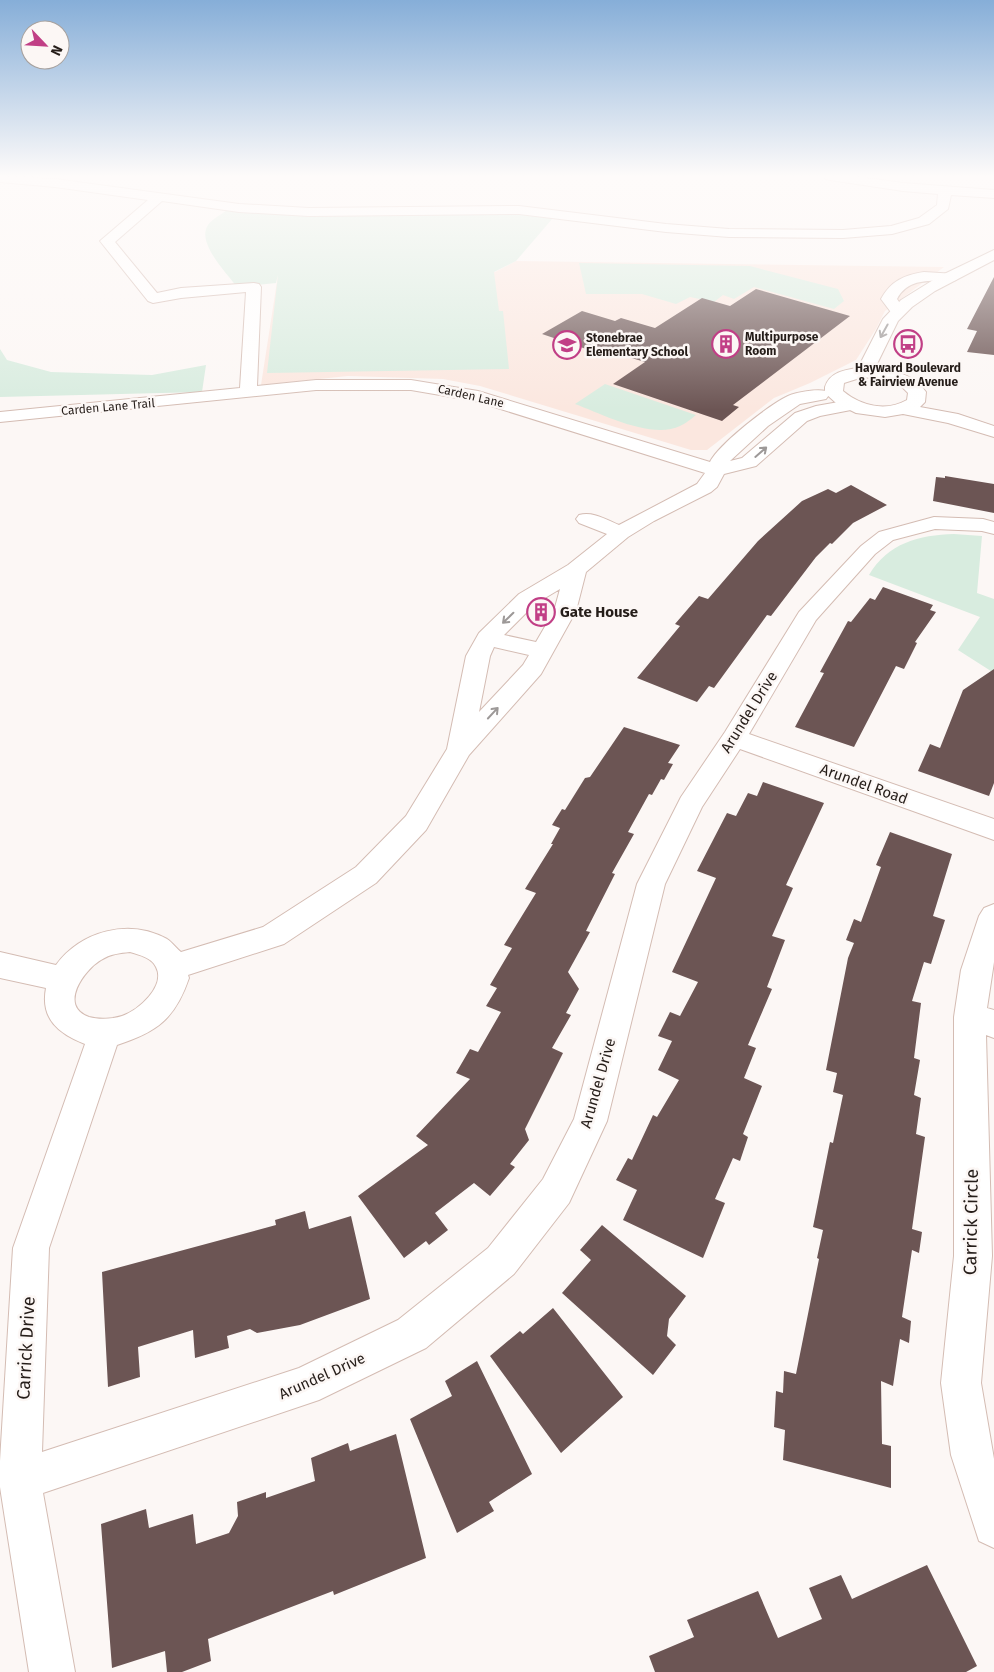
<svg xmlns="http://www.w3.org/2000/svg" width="994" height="1672" font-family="'Fira Sans',sans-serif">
<rect width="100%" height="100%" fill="#fcf7f5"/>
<path fill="#fbe7df" d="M516,261L944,267L885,311L876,329L856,360L810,383L774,398L707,450H691L480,386L443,379L348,376L261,385L278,275L495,272Z"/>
<path fill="#d8ecdf" d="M227,210L519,214L553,218L516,261L494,272L499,311H503L509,369L267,373L278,275L276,283L237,287C227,273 196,243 208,225C212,219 222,214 227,210Z
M579,263L750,266L838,289L844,301L834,309L754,287L734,299L723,295L714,302L690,297L676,304L642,294H586Z
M0,349L7,360L51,372L152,375L206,365L202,392L0,397Z
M605,384L696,415C691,419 685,424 680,426C652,440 602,414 575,404Z
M954,534L982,536L977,593L994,599V673L958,650L980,617L869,575C888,543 919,535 954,534Z"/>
<path fill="#6c5554" d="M994,277V355L967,352L977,331L967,329Z
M756,289L850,316L733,405L739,407L722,421L613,384L645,362L601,349L595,352L542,334L582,311L615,321L621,318L655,328L702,298L730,306Z
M945,476L994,484V513L933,501L936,477L945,478Z
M851,485L887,505L853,523L832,544L830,543L816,557L771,616L767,615L714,688L709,686L697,702L637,678L680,626L675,624L699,596L708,599L758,541L802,501L828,489L836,493Z
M883,587L933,605L930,610L936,612L915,642L917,643L904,669L896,666L854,747L795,727L824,673L820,672L848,621L851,622L870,598L875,600Z
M994,669V783L989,796L918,771L930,744L940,748L963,690Z
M624,727L680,745L668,763L673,764L664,780L661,779L652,795L649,794L628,832L634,834L612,873L615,874L586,931L590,932L568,972L579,989L566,1013L571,1015L552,1048L563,1053L525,1129L529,1140L510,1164L515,1167L490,1196L474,1183L435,1213L448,1230L429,1245L426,1241L404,1258L358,1196L428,1145L416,1136L470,1079L456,1073L470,1049L478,1052L501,1012L486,1006L497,988L490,985L512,948L504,945L536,893L525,889L553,844H551L560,828L552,825L562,809L565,810L585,778L590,777Z
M763,782L824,803L786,885L793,888L772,936L785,940L767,987L772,989L748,1045L756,1048L744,1078L762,1086L743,1134L748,1137L740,1161L733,1158L715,1199L725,1203L703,1258L623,1220L637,1190L616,1180L628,1158L632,1160L653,1115L657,1117L679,1080L658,1070L672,1041L658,1036L670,1012L680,1016L698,982L672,972L716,878L697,871L727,813L736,816L748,793L757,796Z
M890,832L952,854L933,916L945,920L931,964L924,962L912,1001L921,1003L914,1058L920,1060L914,1095L921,1098L916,1134L925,1137L912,1229L922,1232L919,1253L912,1250L902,1317L911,1321L909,1343L900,1339L893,1386L881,1381L882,1444L891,1446V1488L783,1460L785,1430L774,1427L776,1391L783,1393L784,1371L796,1374L819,1259L817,1258L823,1230L813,1227L830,1142L833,1143L843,1095L833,1092L837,1073L826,1070L848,958L854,943L846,940L854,919L861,922L881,867L876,865Z
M305,1211L309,1229L351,1216L370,1299L300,1325L257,1333L250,1329L227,1336L229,1348L195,1358L193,1330L138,1347L140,1377L108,1387L102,1272L276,1225L275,1220Z
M602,1225L686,1296L669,1319L667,1336L676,1345L653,1375L562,1293L591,1260L580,1250Z
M553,1308L623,1397L561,1453L490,1356L520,1331L523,1334Z
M477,1361L532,1474L489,1502L494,1511L457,1533L410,1419L452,1396L445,1381Z
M396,1434L426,1558L334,1595L333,1591L208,1639L211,1661L182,1672H167L165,1651L112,1668L101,1524L146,1509L149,1528L193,1514L196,1544L229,1533L238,1516L237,1502L266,1492V1498L315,1481L311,1458L348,1443L350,1451Z
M927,1565L977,1666L966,1672H655L649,1656L694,1637L687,1620L758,1591L778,1638L822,1619L809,1588L841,1575L852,1599Z"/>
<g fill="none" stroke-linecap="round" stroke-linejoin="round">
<defs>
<path id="minor" d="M0,176L55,179L239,204L309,208L519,206L666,224L729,229L843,230L891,226L919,218L937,205L938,194L903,191L830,180L826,179L824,176H852L903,183L994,190V198L951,195L948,209L929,224L892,234L843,238L729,237L666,232L519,214L309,216L239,212L162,201L115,242L157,293L181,288L254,283L259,284L261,287L257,386L316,380H411L478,391L710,462C719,444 769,405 788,396C797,392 816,389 826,391L829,395L826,399L800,404L768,426L730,461L742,458L795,413L816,406L850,400L856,401L859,405L856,409L820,416L807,421L756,466L724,474L717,487L711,492L654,521L628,537L586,572L576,611L541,674L469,755L426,830L376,883L284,944L188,975L189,978C175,1019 157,1032 117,1045L49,1248L42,1452L299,1368L398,1320L488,1248L543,1179L574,1119L637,884L681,797L725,732L799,612L861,546L879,532L934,517L983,519L994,522V534L982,531L935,529L893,540L875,554L816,620L749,734L994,819V840L740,749L702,807L665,884L607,1121L569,1203L514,1274L426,1348L319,1400L43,1493L75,1672H29L0,1487V1461L13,1248L85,1044C59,1034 40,1019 46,988L0,978V952L56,965C81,931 129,918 167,939C172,942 176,948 181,952L263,927L356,867L406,816L447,749L466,656L479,633L519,594L568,565L607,534L579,523L576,519L579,515C593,511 607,520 619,525L697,484L705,473L475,401L411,390H316L0,422V412L240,388L246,292L181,298L153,303L148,301L100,241L148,200L55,187L0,182ZM560,589L554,611L536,642L504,635L535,604ZM494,647L529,655L523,665L479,712L490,656ZM130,952C139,955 151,957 156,967C166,986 139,1010 122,1016C113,1019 99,1020 89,1017C58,1006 84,970 101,960C110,954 120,953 130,952Z
M924,272L956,274L958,277L956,280L951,281C930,281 908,278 897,299L906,312L903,315H893L881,299C891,281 904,275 924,272Z
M994,904V962L987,1008L994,1010V1038L986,1035L992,1256L981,1383L994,1459V1548L979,1541L951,1455L941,1383L954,1256V1017L961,970L979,916L984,908Z"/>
<path id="major" d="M994,250V260L935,291L912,307L898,321L875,368C895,370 914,375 926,392L925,402L920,407L958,414L994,426V437L948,423L903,414L885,417L856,413L836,403L825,393V387C830,372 844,370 858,368L883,319L901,300L938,277ZM863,377L887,380L900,385L908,393L907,400C886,412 861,406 843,391L844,383Z"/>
</defs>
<use href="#minor" stroke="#d4bcb3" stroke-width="2"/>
<use href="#major" stroke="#d4bcb3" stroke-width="2"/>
<use href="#minor" fill="#fff" fill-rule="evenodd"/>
<use href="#major" fill="#fff" fill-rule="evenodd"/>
</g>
<defs><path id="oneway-shaft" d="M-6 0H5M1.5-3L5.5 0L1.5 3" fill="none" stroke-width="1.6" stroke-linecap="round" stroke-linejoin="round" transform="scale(1.25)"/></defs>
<g stroke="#9d9998">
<use href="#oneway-shaft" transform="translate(884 331) rotate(119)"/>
<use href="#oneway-shaft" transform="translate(761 452) rotate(-41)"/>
<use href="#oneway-shaft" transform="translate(508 618) rotate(136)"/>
<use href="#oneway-shaft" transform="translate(493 713) rotate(-47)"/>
</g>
<linearGradient id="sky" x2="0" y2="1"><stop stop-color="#86aed8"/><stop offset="0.43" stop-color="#fefbfa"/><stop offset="1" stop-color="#fefbfa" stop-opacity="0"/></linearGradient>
<rect width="994" height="410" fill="url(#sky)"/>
<defs>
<symbol id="building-ring" viewBox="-11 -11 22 22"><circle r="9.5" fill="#fcf7f5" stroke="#c13f86" stroke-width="1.5"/><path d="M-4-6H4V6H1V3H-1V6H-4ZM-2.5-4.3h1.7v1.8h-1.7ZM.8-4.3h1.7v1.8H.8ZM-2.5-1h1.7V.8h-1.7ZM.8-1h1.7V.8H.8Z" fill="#c13f86"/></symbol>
<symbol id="bus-ring" viewBox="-11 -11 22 22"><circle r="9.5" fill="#fcf7f5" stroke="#c13f86" stroke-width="1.5"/><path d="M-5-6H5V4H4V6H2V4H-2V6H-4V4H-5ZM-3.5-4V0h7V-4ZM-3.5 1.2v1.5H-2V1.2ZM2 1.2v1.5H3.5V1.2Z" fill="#c13f86"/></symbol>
<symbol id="school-ring" viewBox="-11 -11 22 22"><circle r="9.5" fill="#fcf7f5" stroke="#c13f86" stroke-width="1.5"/><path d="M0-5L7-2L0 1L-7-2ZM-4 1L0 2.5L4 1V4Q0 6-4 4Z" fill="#c13f86"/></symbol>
</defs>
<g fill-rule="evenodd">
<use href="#building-ring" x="710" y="328" width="32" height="32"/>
<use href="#bus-ring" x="892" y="328" width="32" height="32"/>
<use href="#school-ring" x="551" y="329" width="32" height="32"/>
<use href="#building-ring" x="525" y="596" width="32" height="32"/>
</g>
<g text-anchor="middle" stroke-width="5" stroke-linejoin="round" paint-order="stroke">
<g font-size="12" font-weight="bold" fill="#251d19" stroke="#fcf7f5" text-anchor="start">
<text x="745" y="341">Multipurpose<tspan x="745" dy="14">Room</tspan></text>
<text x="586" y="342">Stonebrae<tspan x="586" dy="14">Elementary School</tspan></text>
<text x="908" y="372" text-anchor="middle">Hayward Boulevard<tspan x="908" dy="14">&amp; Fairview Avenue</tspan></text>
</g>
<g font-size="12" fill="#251d19" stroke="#fcf7f5">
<text transform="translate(471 396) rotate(13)" y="4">Carden Lane</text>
<text transform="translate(108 407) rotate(-5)" y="4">Carden Lane Trail</text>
</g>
<g font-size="15" font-weight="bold" fill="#251d19" stroke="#fcf7f5" text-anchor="start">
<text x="560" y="617">Gate House</text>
</g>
<g font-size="15" fill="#251d19" stroke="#fcf7f5">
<text transform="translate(749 712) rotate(-58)" y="5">Arundel Drive</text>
<text transform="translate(864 784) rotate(20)" y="5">Arundel Road</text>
<text transform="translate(598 1083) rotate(-74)" y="5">Arundel Drive</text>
<text transform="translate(322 1376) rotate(-24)" y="5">Arundel Drive</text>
</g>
<g font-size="18" fill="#251d19" stroke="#fcf7f5">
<text transform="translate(971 1222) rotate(-89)" y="6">Carrick Circle</text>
<text transform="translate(26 1348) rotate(-87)" y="6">Carrick Drive</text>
</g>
</g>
<g transform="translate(45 45) rotate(115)"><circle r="24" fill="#fcf7f5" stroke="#a6a09d"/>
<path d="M0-4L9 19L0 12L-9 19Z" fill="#c13f86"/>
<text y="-8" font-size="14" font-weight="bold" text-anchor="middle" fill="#251d19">N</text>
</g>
</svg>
